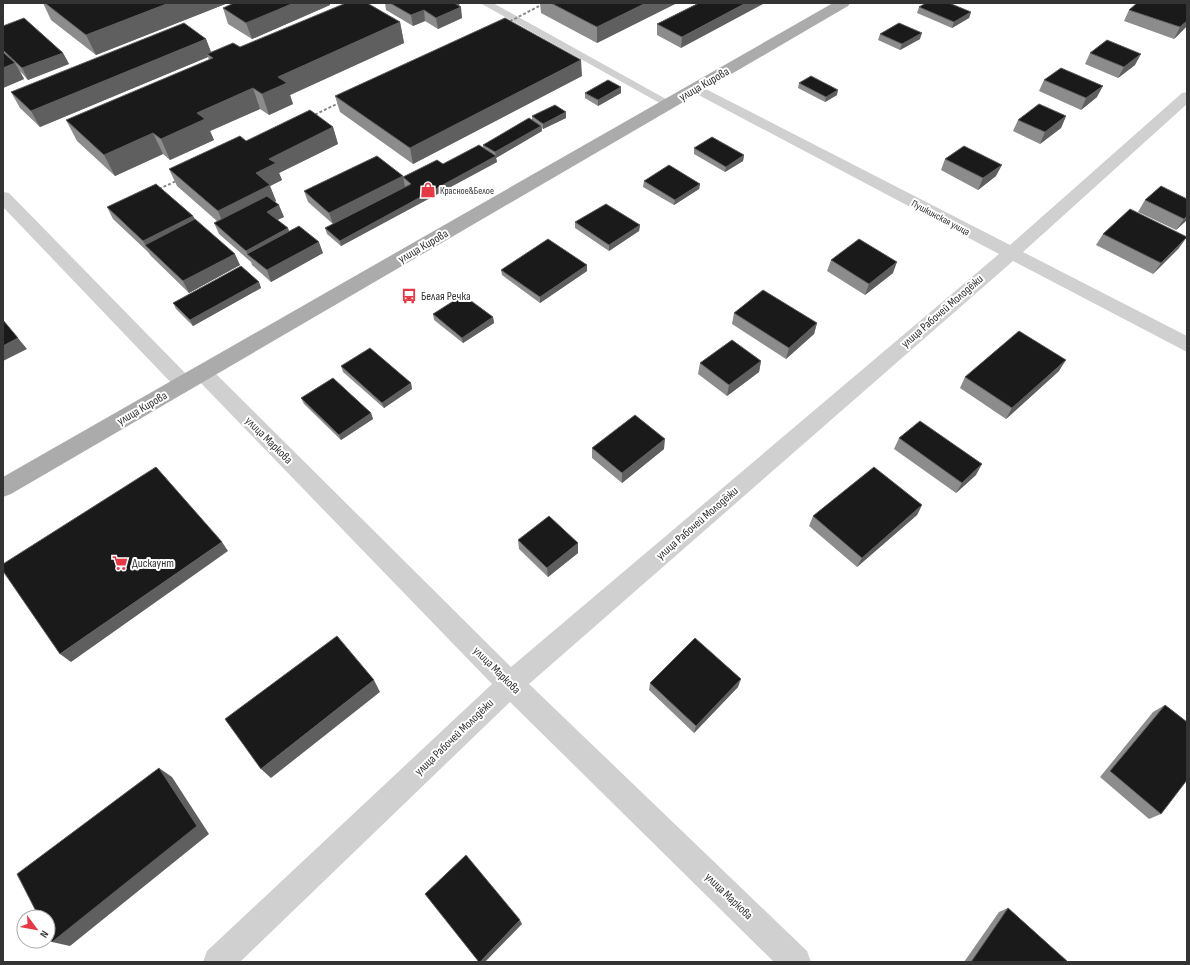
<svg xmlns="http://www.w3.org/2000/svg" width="1190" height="965" font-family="'Sofia Sans Condensed',sans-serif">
<rect width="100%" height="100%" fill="#fff"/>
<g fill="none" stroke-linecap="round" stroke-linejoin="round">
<path fill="#d0d0d0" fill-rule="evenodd" d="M480,3H493L675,104L669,107L665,106Z"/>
<path fill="#d0d0d0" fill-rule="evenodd" d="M696,84L1010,245L1182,93L1187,92V104L1023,252L1187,336V352L1013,261L529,684L807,951L811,962H774L510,702L240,962H203L207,951L492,684L196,378L193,373L196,368L203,366L210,368L511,667L999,254L691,91L689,88L691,85Z
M3,192L9,193L191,379L194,384L191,389L184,392L177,389L3,207Z"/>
<path fill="#ababab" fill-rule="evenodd" d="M833,3H850L848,6L11,494L3,497V477Z"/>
<path stroke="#888" stroke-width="2" stroke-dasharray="3 2" stroke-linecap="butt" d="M501,26L545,3
M306,119L347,99
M159,189L185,177"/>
</g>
<path fill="#8c8c8c" d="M43,3H228L96,55L51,20Z
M385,3H459L462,18L438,29L425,21L413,26L386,10Z
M540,3H677L597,43L541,13Z
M699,3L681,48L657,35V24Z
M330,5L252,39L228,24L223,8Z
M919,7L971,12L969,18L952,28L917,13Z
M1129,10L1187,26L1174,39L1124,21Z
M400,22L404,43L290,95L293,104L269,115L260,109L210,131L214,140L170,160L163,154L115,176L77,141L66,120L209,60L208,57L40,127L20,108L11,92L206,39L211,52Z
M3,26L63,53L69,64L28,80L20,71L24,79L3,88Z
M880,34L920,39L900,50L878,40Z
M1090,53L1135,65L1118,78L1085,64Z
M582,76L413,164L340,112L335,96Z
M1044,80L1097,97L1081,110L1039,91Z
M799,83L837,95L825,102L798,88Z
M621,87V93L598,106L585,98V93Z
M532,116L566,118L543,129L542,128V131L496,158L497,162L341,246L327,234L325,228L380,200L333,224L308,202L304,191L403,176V177L443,164L483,148V145L532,120Z
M1066,116L1061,128L1040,144L1013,131L1018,120Z
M333,127L338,144L279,173L282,180L270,186L276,201L275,202L284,217L277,220L288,228L289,232L323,253L271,282L252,265L251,262L219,234L214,223L217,221L177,186L169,169L246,141Z
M694,148L744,155L743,161L725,172L694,154Z
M945,159L996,176L978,190L941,170Z
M644,181L700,184L699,189L674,205L643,187Z
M1187,199V220L1176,230L1138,212L1145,200Z
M107,207L193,216L195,219L240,265L189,293L151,256L148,252L113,219Z
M575,222L640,225L639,231L609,251L575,228Z
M1103,234L1179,248L1153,274L1096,245Z
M831,260L893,273L865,295L827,271Z
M587,265V271L540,303L502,275L501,270Z
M259,282L261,288L193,326L176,309L173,303Z
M734,313L817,323L814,334L786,359L732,324Z
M433,314L493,317L494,323L463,343L434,320Z
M761,361L759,372L727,396L698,374L700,363Z
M341,366L411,383L412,389L384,408L343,372Z
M1059,371L1006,419L960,388L965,377Z
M301,398L371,413L373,419L341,440L304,404Z
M899,438L976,475L956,493L894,449Z
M592,448L664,449L622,483L592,458Z
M922,505L917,515L857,567L809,526L813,516Z
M518,540L578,543V553L548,577L519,549Z
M650,683L738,687L694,733L649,690Z
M1165,705L1161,814L1149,819L1100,777L1153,712Z
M1008,908L1068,962H964L999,912Z"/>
<path fill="#5f5f5f" d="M169,3H228L96,55L86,35Z
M294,3H330V5L252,39L246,23Z
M449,3H459V6Z
M646,3H677L597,43V27Z
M746,3H765L681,48L682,37Z
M461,7L462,18L438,29L436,18Z
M424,10L425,21L413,26L411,15Z
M971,12L969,18L952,28L954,22Z
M1187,21V26L1174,39L1180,27Z
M400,22L404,43L290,95L293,104L269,115L262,94L278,77Z
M922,33L920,39L900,50L902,44Z
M206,39L212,55L207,54L208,57L40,127L31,111Z
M63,53L69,64L28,80L22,68Z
M1141,54L1135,65L1118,78L1124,67Z
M581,60L582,76L413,164L410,148Z
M15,63L24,79L3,88V68Z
M1103,86L1097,97L1081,110L1086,98Z
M621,87V93L598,106V100Z
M253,88L260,109L210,131L214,140L170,160L161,139L197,113Z
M838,90L837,95L825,102L826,97Z
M566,112V118L543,129V124Z
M1066,116L1061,128L1040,144L1045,132Z
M541,126L542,131L496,158L497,162L341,246L340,241L496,156L495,152Z
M333,127L338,144L279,173L282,180L270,186L276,201L225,228L218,211L256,173L269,159Z
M153,133L163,154L115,176L104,155Z
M744,155L743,161L725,172L726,167Z
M1002,165L996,176L978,190L983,178Z
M403,176L405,187L333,224L329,213Z
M700,184L699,189L674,205L675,200Z
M279,205L284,217L271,223L267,212Z
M193,216L199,228L146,246L143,241Z
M1187,216V220L1176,230L1184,219Z
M640,225L639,231L609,251V245Z
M288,228L292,240L248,254L246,251Z
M1187,237L1179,248L1153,274L1161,263Z
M319,242L323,253L271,282L267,270Z
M235,254L240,265L189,293L183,281Z
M897,262L893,273L865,295L869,284Z
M587,265V271L540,303V297Z
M259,282L261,288L193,326L190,320Z
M493,317L494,323L463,343L462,338Z
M817,323L814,334L786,359L789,348Z
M18,338L27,349L3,361V346Z
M1066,360L1059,371L1006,419L1012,408Z
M761,361L759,372L727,396L729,385Z
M411,383L412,389L384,408L382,403Z
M371,413L373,419L341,440L339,435Z
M665,439L664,449L622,483V473Z
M982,464L976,475L956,493L962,483Z
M922,505L917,515L857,567L862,558Z
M222,542L228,551L71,662L60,654Z
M578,543V553L548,577L547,568Z
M741,679L738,687L694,733L696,726Z
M374,680L380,692L271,778L261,769Z
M159,768L172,777L209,834L70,946L52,942Z
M520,920L522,924L485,962H480Z"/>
<path fill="#1a1a1a" stroke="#5f5f5f" d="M45,3H169L86,35Z
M234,3H294L246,23L223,8Z
M346,3H367L400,22L278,77L287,83L262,94L253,88L197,113L205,119L161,139L153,133L104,155L66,120L213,58L207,54L233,43L240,47Z
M390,3H454L461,7L436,18L424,10L411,15Z
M551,3H646L597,27Z
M699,3H746L682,37L657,24Z
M926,3H949L971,12L954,22L919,7Z
M1137,3H1187V21L1180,27L1129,10Z
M24,18L63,53L22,68L3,50V26Z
M505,18L581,60L410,148L335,96Z
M184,23L206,39L31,111L11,92Z
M899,23L922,33L902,44L880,34Z
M1107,40L1141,54L1124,67L1090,53Z
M3,52L15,63L3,68Z
M1061,68L1103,86L1086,98L1044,80Z
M811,76L838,90L826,97L799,83Z
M608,80L621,87L598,100L585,93Z
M1039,104L1066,116L1045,132L1018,120Z
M555,105L566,112L543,124L532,116Z
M310,110L333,127L269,159L276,163L256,173L270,185L218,211L169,169L240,136L246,141Z
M529,118L541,126L495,152L483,145Z
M712,137L744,155L726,167L694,148Z
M479,145L496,156L340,241L325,228L411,184L403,177L437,160L443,164Z
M964,146L1002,165L983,178L945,159Z
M377,156L403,176L329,213L304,191Z
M669,165L700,184L675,200L644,181Z
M156,184L193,216L143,241L107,207Z
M1161,186L1187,199V216L1184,219L1145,200Z
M267,196L279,205L267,212L288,228L246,251L214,223Z
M606,204L640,225L609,245L575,222Z
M1130,209L1187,237L1161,263L1103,234Z
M195,219L235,254L183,281L145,245Z
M299,226L319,242L267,270L247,254Z
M548,239L587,265L540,297L501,270Z
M859,239L897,262L869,284L831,260Z
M241,266L259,282L190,320L173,303Z
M763,290L817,323L789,348L734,313Z
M463,295L493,317L462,338L433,314Z
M3,320L18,338L3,346Z
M1019,331L1066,360L1012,408L965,377Z
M732,340L761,361L729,385L700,363Z
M370,348L411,383L382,403L341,366Z
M333,378L371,413L339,435L301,398Z
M635,415L665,439L622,473L592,448Z
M920,421L982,464L962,483L899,438Z
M156,467L222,542L60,654L3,571V564Z
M874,467L922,505L862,558L813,516Z
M549,516L578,543L547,568L518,540Z
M337,636L374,680L261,769L225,719Z
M695,638L741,679L696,726L650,683Z
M1165,705L1187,722V780L1161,814L1110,771Z
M159,768L197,826L52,942L48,935V917H39L17,874Z
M466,855L520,920L480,962H479L425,894Z
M1008,908L1068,962H971Z"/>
<defs>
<symbol id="shop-bare" viewBox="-9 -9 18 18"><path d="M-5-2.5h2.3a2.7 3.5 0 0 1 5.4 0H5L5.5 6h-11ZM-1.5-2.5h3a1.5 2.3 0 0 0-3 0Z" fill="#e63946" stroke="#fff" stroke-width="2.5" paint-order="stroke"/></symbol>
<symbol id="bus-bare" viewBox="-9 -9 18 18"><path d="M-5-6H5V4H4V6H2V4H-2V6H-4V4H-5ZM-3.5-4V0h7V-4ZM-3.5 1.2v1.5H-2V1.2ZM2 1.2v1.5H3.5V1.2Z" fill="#e63946" stroke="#fff" stroke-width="2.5" paint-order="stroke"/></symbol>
<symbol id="supermarket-bare" viewBox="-9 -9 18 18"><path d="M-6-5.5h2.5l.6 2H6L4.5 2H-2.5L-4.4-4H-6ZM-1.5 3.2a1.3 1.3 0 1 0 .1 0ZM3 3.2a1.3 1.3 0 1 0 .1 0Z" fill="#e63946" stroke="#fff" stroke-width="2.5" paint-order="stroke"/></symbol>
</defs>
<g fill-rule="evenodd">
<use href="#shop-bare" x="417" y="179" width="22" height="22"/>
<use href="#bus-bare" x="398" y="285" width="22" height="22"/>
<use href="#supermarket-bare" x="109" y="552" width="22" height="22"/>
</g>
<g text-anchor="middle" stroke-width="4" stroke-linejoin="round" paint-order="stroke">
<g font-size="10" fill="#333" stroke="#fff" text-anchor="start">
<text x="440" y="194">Красное&amp;Белое</text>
</g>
<g font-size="10" fill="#333" stroke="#fff">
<text transform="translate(941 217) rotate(28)" y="4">Пушкинская улица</text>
</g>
<g font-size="12" fill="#333" stroke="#fff">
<text transform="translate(704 84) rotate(-30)" y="4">улица Кирова</text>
<text transform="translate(423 246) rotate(-30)" y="4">улица Кирова</text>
<text transform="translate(942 311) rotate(-41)" y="4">улица Рабочей Молодёжи</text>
<text transform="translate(142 408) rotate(-30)" y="4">улица Кирова</text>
<text transform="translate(269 440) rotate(45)" y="4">улица Маркова</text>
<text transform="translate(697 523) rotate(-41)" y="4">улица Рабочей Молодёжи</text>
<text transform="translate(497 670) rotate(45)" y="4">улица Маркова</text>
<text transform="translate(454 737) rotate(-44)" y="4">улица Рабочей Молодёжи</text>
<text transform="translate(729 896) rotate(44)" y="4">улица Маркова</text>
</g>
<g font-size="12" fill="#333" stroke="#fff" text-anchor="start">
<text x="421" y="300">Белая Речка</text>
<text x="132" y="567">Дискаунт</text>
</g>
</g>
<rect width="1190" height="965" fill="none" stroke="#333333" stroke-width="8"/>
<g transform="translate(36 929) rotate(122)"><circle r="19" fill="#ffffff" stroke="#adadad"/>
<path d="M0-3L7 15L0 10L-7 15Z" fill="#e63946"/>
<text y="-6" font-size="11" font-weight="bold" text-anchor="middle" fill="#333333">N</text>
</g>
</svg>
